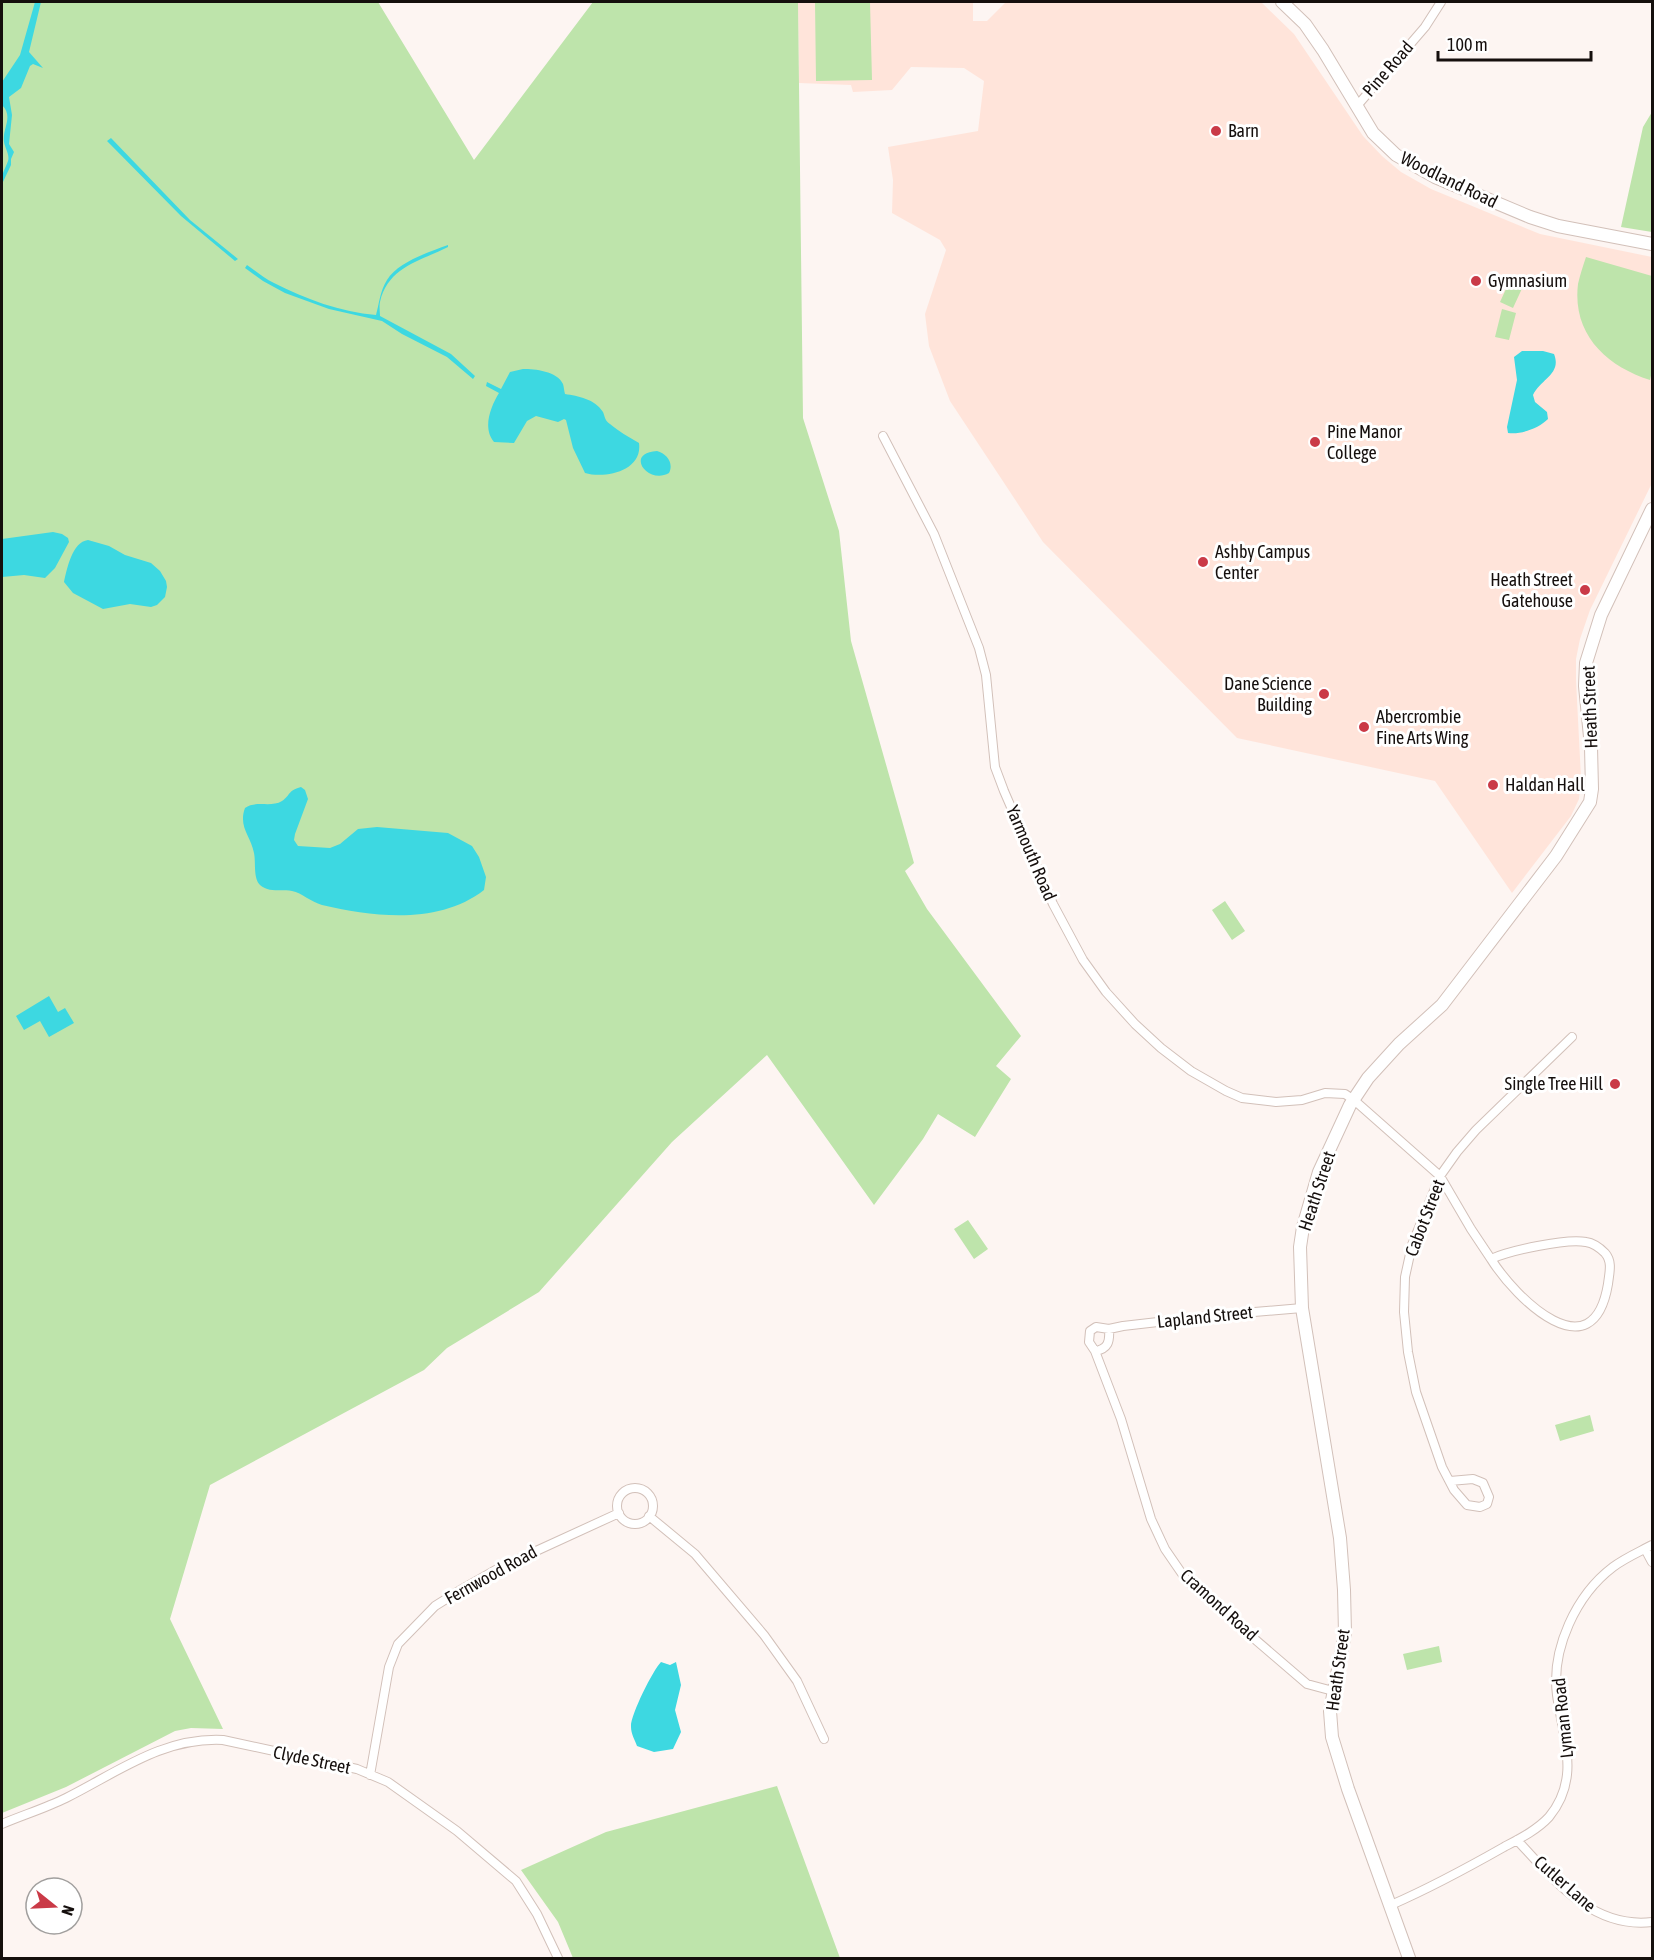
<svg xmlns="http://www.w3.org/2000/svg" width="1654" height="1960" font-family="'Asap Condensed',sans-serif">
<rect width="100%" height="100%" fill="#fdf5f2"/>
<path fill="#ffe4da" d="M798,2H973V21H987L1006,2H1261L1294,34L1363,136L1382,156L1401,172L1431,189L1540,234L1652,257V483L1590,610L1580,639L1576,659V680L1581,778L1579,799L1571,816L1512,893L1435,781L1237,738L1043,542L950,401L929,346L925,314L946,250L940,240L892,213L893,180L888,147L978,131L984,81L964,68L911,67L892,90L853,92L851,85L799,83Z"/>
<path fill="#bee4ab" d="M2,2H378L474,160L593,2H798L803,418L839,531L851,641L914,863L905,871L927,909L1021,1036L996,1066L1011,1079L975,1137L938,1114L923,1139L874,1205L767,1055L672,1142L539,1292L447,1348L424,1370L210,1485L170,1619L223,1729L191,1728L175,1731L66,1787L2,1813Z
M815,2H870L872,80L816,81Z
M1652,112V232L1621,227L1643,127Z
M1586,257L1652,276V371L1650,380C1606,366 1572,334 1578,284C1580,275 1583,266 1586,257Z
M1512,276L1525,282L1513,308L1500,302Z
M1502,309L1516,313L1509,340L1495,337Z
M1225,901L1245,931L1232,940L1212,910Z
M968,1220L988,1249L974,1259L954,1229Z
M1590,1415L1594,1431L1560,1441L1555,1425Z
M1439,1646L1442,1662L1407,1670L1403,1654Z
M777,1786L840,1958H573L558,1922L521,1870L606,1832Z"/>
<path fill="#3dd8e1" d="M35,2H41L29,52L43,68L33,64L30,66L21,88L9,97L12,115L9,144L14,152L11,159V165L2,184C1,173 5,170 8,161C10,155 5,148 4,142C2,128 14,117 2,105V82L20,55Z
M111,138L190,220L238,259L235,261L181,216L107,141Z
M448,245V247C420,261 388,267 380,302C379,306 380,312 380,316L451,354L475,376L473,379L447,357L402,334L382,321L329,309L285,293L263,281L245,268L247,265C256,271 264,278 274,283C305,299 341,312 376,315C379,304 380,291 387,280C398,262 429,252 448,245Z
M1522,351H1543L1554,354C1562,374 1541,379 1533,395L1535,402L1547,412L1548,419C1539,428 1521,435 1508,433L1507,427L1517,380L1514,357Z
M523,369C535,369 557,371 563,384C564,387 564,391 565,394C578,396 595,399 603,412C605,417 605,421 610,424C618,431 629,437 639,443C643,471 605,479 585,473L573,448L566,420L564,419L558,422L536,416L527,421L514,443L494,442C482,428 491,406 499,393L486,386L487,382L501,389L510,372Z
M657,451C667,454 674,463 669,473C648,485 624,453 657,451Z
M53,532L62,534L68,538L69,542L55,568L45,578L24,575L2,577V539Z
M88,540L109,546L125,555L151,563L160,571L166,581L167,587L165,597L157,605L151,607L130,604L103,609L73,593L64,582C67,569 72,542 88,540Z
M301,787L305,790L308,799L295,834L294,840L298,846L330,848L340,844L358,829L377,827L448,833L472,846L479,857L486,877L484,890C439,925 374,917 322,905C311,902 302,893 292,891C281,889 269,893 260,885C253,878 256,862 254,853C251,836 238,827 245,808C256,800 271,808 282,801C291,795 287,791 301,787Z
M49,996L58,1012L65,1008L74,1023L49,1037L40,1021L24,1030L16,1016Z
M661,1662L670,1665L676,1662L681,1685L675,1710L681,1732L673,1749L654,1752L637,1746C635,1740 631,1734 631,1727C630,1716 653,1670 661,1662Z"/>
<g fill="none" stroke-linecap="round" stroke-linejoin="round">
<defs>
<path id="street" d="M1356,107L1425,27L1441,2
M883,436L934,534L979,648L986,675L995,767L1004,791L1053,904L1083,960L1106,992L1135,1024L1161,1048L1191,1071L1226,1091L1242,1098L1276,1102L1302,1100L1325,1093L1345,1094L1354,1100L1440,1176L1471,1229L1491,1259C1509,1251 1566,1238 1586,1242C1593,1243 1600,1248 1605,1253C1613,1262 1609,1274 1608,1284C1593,1374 1516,1299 1491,1259
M1302,1308L1219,1315L1123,1326L1109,1329L1096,1327L1090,1331L1089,1342L1095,1351L1121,1419L1151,1519L1165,1549L1187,1581L1307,1684L1333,1691
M1095,1351C1108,1349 1110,1342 1109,1329
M1450,1481L1473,1479L1483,1483L1489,1497L1487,1504L1480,1507L1467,1505L1454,1490L1442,1467L1416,1392L1408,1352L1404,1312L1405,1277L1412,1245L1440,1176L1457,1152L1476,1130L1572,1037
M617 1506a18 18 0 1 1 36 0a18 18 0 1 1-36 0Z
M649,1516L695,1554L764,1635L797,1681L824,1739
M1645,1549L1652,1562
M370,1775L389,1667L398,1644L435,1606L462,1589L499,1568L619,1513
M2,1824C23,1815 46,1808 66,1798C118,1772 163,1737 223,1740L357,1769L388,1782L457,1831L516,1881L537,1914L558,1958
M1517,1840C1554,1880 1592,1929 1652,1922
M1391,1905C1430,1888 1467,1868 1504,1847C1519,1839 1537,1830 1549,1817C1581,1778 1563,1739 1557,1695C1551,1649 1576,1595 1613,1567C1625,1558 1639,1552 1652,1545"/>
<path id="secondary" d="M1282,2L1305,24L1323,50L1373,133L1396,155L1435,177L1530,217L1558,226L1652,244
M1409,1958L1348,1789L1332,1737L1330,1711L1345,1633L1344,1590L1340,1538L1302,1308L1300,1247L1303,1227L1319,1172L1350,1105L1368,1078L1399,1044L1442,1005L1556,856L1590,802L1592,789L1591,747L1585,686L1586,663L1601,615L1652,509"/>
</defs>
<use href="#street" stroke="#d2c0b9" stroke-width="10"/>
<use href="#secondary" stroke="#d2c0b9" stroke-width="14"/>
<use href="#street" stroke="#fff" stroke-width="8"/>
<use href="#secondary" stroke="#fff" stroke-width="12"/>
</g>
<g fill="#ca3a47" stroke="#fff" stroke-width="2">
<circle cx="1216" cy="131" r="6"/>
<circle cx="1476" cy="281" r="6"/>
<circle cx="1315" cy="442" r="6"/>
<circle cx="1203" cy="562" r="6"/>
<circle cx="1585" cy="590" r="6"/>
<circle cx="1324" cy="694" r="6"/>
<circle cx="1364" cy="727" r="6"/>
<circle cx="1493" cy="785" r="6"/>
<circle cx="1615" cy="1084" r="6"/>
</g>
<g text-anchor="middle" stroke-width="6" stroke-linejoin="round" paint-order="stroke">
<g font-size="18" fill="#150f0d" stroke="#fff">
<text transform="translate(1388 69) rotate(-49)" y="6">Pine Road</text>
<text transform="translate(1449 180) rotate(26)" y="6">Woodland Road</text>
<text transform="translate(1590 707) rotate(-92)" y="6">Heath Street</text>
<text transform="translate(1031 853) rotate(67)" y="6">Yarmouth Road</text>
<text transform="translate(1317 1191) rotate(-72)" y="6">Heath Street</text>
<text transform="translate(1425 1218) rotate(-69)" y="6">Cabot Street</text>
<text transform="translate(1205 1317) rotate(-6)" y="6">Lapland Street</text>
<text transform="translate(491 1575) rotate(-29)" y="6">Fernwood Road</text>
<text transform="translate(1219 1605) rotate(42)" y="6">Cramond Road</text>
<text transform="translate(1338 1670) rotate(-82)" y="6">Heath Street</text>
<text transform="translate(1563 1718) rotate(-96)" y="6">Lyman Road</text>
<text transform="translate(312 1760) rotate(12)" y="6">Clyde Street</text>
<text transform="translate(1565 1884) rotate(41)" y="6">Cutler Lane</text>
</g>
<g font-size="18" fill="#150f0d" stroke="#fff" text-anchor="start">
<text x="1228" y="137">Barn</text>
<text x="1488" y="287">Gymnasium</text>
<text x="1327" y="438">Pine Manor<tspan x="1327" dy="21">College</tspan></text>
<text x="1215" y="558">Ashby Campus<tspan x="1215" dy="21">Center</tspan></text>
<text x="1573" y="586" text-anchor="end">Heath Street<tspan x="1573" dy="21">Gatehouse</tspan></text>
<text x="1312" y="690" text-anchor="end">Dane Science<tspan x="1312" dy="21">Building</tspan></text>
<text x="1376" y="723">Abercrombie<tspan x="1376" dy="21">Fine Arts Wing</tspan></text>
<text x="1505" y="791">Haldan Hall</text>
<text x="1603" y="1090" text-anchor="end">Single Tree Hill</text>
</g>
</g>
<rect width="1654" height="1960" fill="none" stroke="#150f0d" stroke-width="6"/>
<g transform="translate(54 1906) rotate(108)"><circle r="28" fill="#ffffff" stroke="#a19f9e" stroke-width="1.5"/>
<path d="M0-4.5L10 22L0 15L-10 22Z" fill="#ca3a47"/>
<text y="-9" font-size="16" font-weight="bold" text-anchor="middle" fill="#150f0d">N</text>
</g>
<path d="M1438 51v9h153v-9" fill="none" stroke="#150f0d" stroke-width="3"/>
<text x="1447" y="51" font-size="18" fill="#150f0d" stroke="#ffffff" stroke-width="4.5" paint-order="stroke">100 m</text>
</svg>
